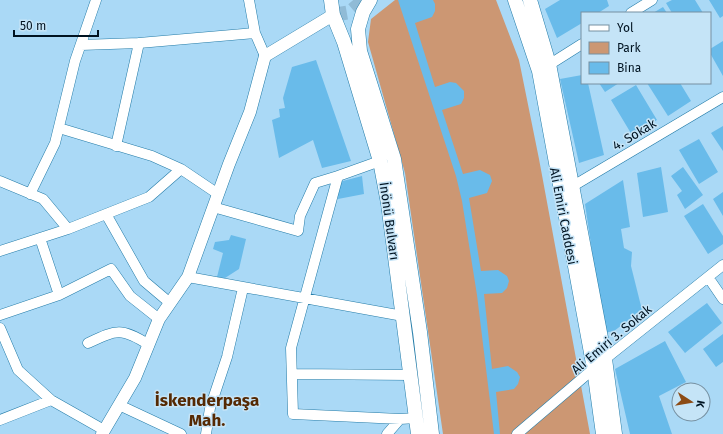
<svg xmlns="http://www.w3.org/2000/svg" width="723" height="434" font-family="'Fira Sans',sans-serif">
<rect width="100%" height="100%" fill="#aad9f6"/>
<path fill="#cc9773" d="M395,0H496L519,60L539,159L590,434H443L405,173L368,42L371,19Z"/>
<path fill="#69bbea" d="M398,0H433L435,4V11L432,17L415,23L435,87L450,82L456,83L464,91V98L461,104L442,110L463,174L480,170L490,175L492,181L487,193L469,198L481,271L498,270L507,276L509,281L507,288L502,293L484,294L492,369L508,366L517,372L520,377L518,384L514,389L496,392L500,434H494L477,295L462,201L456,176Z
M560,0H607L609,6L598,13H582V23L557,38L545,9Z
M672,0H695L703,13H672L666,3Z
M709,0H723V16L720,18Z
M663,7L667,13H653Z
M723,41V76L710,53V49Z
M316,60L351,161L322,168L313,140L279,158L272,120L280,117L279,109L285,108L283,98L292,67Z
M582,75V83H588L604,155L579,163L560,79Z
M599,83H619L605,92Z
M647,83H680L691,101L668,116Z
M636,85L657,120L632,135L611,100Z
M723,126V151L711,133Z
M699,139L718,172L699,184L679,150Z
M661,167L668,212L643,217L637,173Z
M683,167L703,195L685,209L677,195L682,191L671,176Z
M362,176L364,194L338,199L339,182Z
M623,180L630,227L621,229L624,248L632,252L631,266L642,310L614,331L604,333L585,204Z
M723,192V216L713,199Z
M703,204L723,236V244L708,254L684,216Z
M231,235L246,239L239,269L225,278L217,277L223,253L213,249L215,242L229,240Z
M707,303L722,323L685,353L668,332Z
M723,334V362L716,367L703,349Z
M665,341L686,382L659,396L672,434H630L615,369Z"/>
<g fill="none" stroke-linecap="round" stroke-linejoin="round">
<path stroke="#90bbd6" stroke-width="14" stroke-dasharray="14 7" stroke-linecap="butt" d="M333,15L350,12L364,0"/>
<defs>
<path id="minor" d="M249,0L255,33
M631,13L652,0
M81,45L139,43
M544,68L582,44
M59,128L152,156L181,169L218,194
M116,146L139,43L255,33L265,56
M380,161L338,176L291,348L293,414L400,419L416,418
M0,181L43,199L68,229L149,197L181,169
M568,189L723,97
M30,194L55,143L75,61L96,0
M213,207L298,231L300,216L315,183L338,176
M106,214L144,281L170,303
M40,238L59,295L111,269L130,296L159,319
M0,251L68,229
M188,277L403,316
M708,277L723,299
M0,315L59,295
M0,328L18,370L51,400
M88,343C116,330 121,327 149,345
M292,374L411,375
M119,405L181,434
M0,420L51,400L104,430
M206,434L210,408L227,357L243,288
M387,434L400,419
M517,434L605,359L723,265"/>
<path id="tertiary" d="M102,434L135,378L159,319L188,277L229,164L250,112L265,56L333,15"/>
<path id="secondary" d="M331,0L333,15L344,42L380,161L388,203L418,434
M370,0L363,12L358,29L360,51L394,159L420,332L432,434
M515,0L539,71L594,369L603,434
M530,0L549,64L605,359L615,434"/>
</defs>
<use href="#minor" stroke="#247ca8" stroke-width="11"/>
<use href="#tertiary" stroke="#247ca8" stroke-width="13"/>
<use href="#secondary" stroke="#247ca8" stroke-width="15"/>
<use href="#minor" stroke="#fff" stroke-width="10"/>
<use href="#tertiary" stroke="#fff" stroke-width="12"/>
<use href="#secondary" stroke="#fff" stroke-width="14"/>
</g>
<g text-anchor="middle" stroke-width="3" stroke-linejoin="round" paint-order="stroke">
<g font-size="13" fill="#001321" stroke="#c5e4f7">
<text transform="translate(634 134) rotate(-31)" y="5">4. Sokak</text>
<text transform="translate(564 216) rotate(79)" y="5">Ali Emiri Caddesi</text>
<text transform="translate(390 221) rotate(82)" y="5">İnönü Bulvarı</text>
<text transform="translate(611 339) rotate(-40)" y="5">Ali Emiri 3. Sokak</text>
</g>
<g font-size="17" font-weight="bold" fill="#552903" stroke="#c5e4f7">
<text x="207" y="406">İskenderpaşa<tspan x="207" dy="20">Mah.</tspan></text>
</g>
</g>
<rect x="581" y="12" width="130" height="72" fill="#c5e4f7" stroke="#7690a1"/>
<rect x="589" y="25" width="20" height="6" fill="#ffffff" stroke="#7690a1"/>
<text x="617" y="32" font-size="12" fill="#001321">Yol</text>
<rect x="589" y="42" width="20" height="12" fill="#cc9773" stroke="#7690a1"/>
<text x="617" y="52" font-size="12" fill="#001321">Park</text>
<rect x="589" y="62" width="20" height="12" fill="#69bbea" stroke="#7690a1"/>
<text x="617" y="72" font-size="12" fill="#001321">Bina</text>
<g transform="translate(691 402) rotate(102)"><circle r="19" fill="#c5e4f7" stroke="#7690a1"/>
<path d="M0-3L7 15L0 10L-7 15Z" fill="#8c4b15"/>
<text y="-6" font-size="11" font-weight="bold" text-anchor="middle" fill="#001321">K</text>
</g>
<path d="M14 30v6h84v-6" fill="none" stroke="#001321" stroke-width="2"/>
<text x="20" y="30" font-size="12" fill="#001321" stroke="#c5e4f7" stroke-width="3" paint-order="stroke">50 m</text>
</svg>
